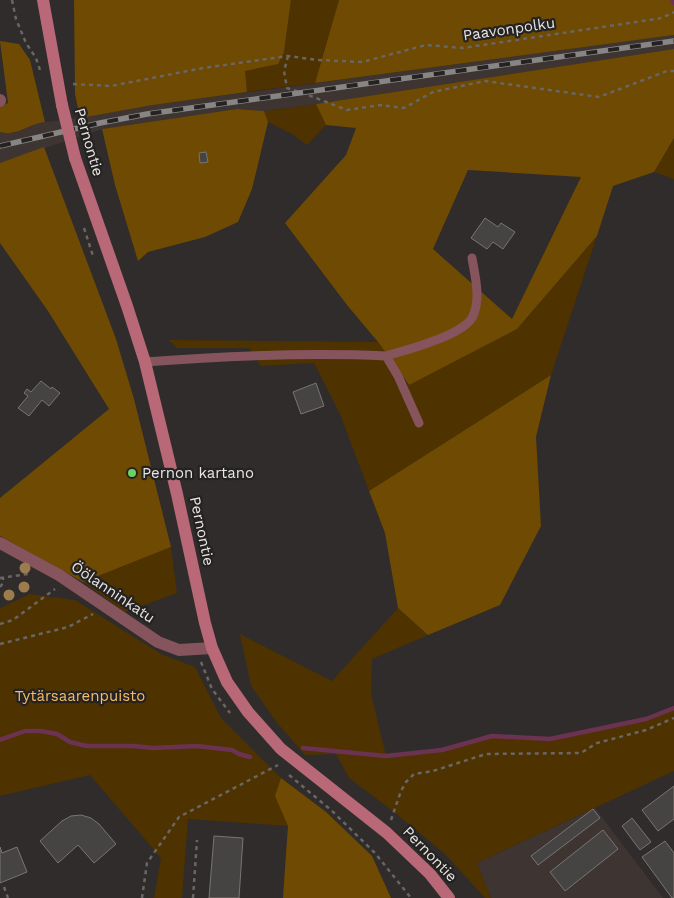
<svg xmlns="http://www.w3.org/2000/svg" width="674" height="898" font-family="'Work Sans',sans-serif">
<rect width="100%" height="100%" fill="#2f2c2b"/>
<path fill="#3e3533" d="M674,35V49L316,104L264,111L237,109L102,129L0,163V132L15,133L39,123L77,118L153,105Z
M595,808L663,898H491L477,863Z"/>
<path fill="#4e3200" d="M291,0H339L315,83L247,92L244,71L278,63L284,52Z
M316,104L326,125L307,145L292,134L268,122L264,111Z
M674,138V179L654,172Z
M597,236L551,375L369,491L340,414L314,363L261,366L249,348H177L169,340L378,342L408,385L517,329Z
M171,547L177,593L125,612L83,582Z
M30,594L75,600L161,654L195,667L221,718L281,778L326,812L372,856L391,898H283L288,826L188,819L182,898H154L161,858L90,775L0,796V608Z
M398,608L428,635L372,659L371,693L386,756L442,750L492,736L550,739L646,719L674,708V771L477,863L491,898H485L445,854L393,811L349,778L336,754L305,755L278,724L251,686L240,634L332,681Z"/>
<path fill="#6f4a02" fill-rule="evenodd" d="M74,0H291L284,52L278,64L245,71L247,92L153,105L80,118L75,94Z
M339,0H674V35L315,83Z
M0,41L19,44L30,60L45,122C28,124 17,137 0,132V107L8,103Z
M674,49V138L654,172L613,186L597,236L517,329L409,385L378,342L347,305L285,223L346,155L356,128L326,125L316,104ZM468,170L581,177L512,319L433,249Z
M237,109L264,111L268,122L252,189L238,222L205,237L148,252L138,261L115,185L102,129Z
M44,147L116,339L134,399L171,547L83,582L0,536V498L109,409L48,311L0,243V163Z
M551,375L536,437L541,526L500,605L428,635L398,608L385,533L369,491Z
M281,778L326,812L372,856L391,898H283L288,826L275,796Z"/>
<g fill="none" stroke-linecap="round" stroke-linejoin="round">
<path stroke="#6b3252" stroke-width="4.5" d="M672,0L674,3
M0,740L25,731H41L57,734L70,742L87,746H133L153,748L197,746L232,750L239,754L250,757
M303,748L386,756L442,750L492,736L550,739L646,719L674,708"/>
</g>
<path fill="#464442" stroke="#787573" d="M206,152L208,162L200,163L199,153Z
M485,218L498,227L501,223L515,232L503,249L493,242L487,249L471,238Z
M41,381L51,389L52,387L60,393L49,406L42,400L29,416L18,408L28,396L24,393L27,389L31,392Z
M316,383L324,406L301,414L293,392Z
M674,786V819L658,831L642,810Z
M593,809L600,818L538,865L531,856Z
M81,815L91,818L99,824L116,844L94,863L78,845L58,863L40,841L62,821L71,816Z
M632,818L651,842L640,850L622,826Z
M603,830L618,849L565,891L550,872Z
M214,836L243,838L239,898H209Z
M665,841L674,853V898H672L642,857Z
M0,847L2,853L17,847L27,872L0,883Z"/>
<g fill="none" stroke-linecap="round" stroke-linejoin="round">
<path stroke="#696665" stroke-width="2.5" stroke-dasharray="4 4" stroke-linecap="butt" d="M12,0L16,19L26,43L36,58L41,73
M288,56L284,71L287,88L303,93L347,110L380,105L404,108L433,92L485,81L599,97L667,71H674
M73,84L111,86L203,68L288,56L318,60L362,62L426,45L463,48L662,18L674,12
M84,228L93,256
M0,578L28,574
M0,587L3,583V577
M0,624L13,620L55,589
M0,644L68,627L93,614
M201,662L212,689L230,713
M289,775L331,810L375,853L411,898
M391,820L401,791L406,782L414,774L433,771L486,754L581,753L597,743L646,730L674,718
M4,887L8,898
M142,898L147,863L179,817L278,765
M193,898L197,840"/>
<path stroke="#86545c" stroke-width="9" d="M386,356C406,350 465,335 473,316C481,298 475,276 472,258
M145,362C225,356 306,352 386,356L398,376L419,423"/>
<path stroke="#86545c" stroke-width="12" d="M0,100V101
M0,543L59,575L158,642L179,650L212,648"/>
<path stroke="#b86876" stroke-width="12" d="M43,0L62,105
M75,158L127,306L145,362L177,494L205,623L212,648L227,682L248,712L281,749L387,833L430,874L449,898"/>
<defs>
<path id="rail" d="M0,146L100,123L147,114L674,41"/>
</defs>
<use href="#rail" stroke="#888685" stroke-width="5.5"/>
<use href="#rail" stroke="#252222" stroke-width="4" stroke-dasharray="11" stroke-linecap="butt"/>
<path stroke="#b86876" stroke-width="12" d="M62,105L75,158"/>
</g>
<g fill="#9c7b4d">
<circle cx="25" cy="568" r="5.5"/>
<circle cx="24" cy="587" r="5.5"/>
<circle cx="9" cy="595" r="5.5"/>
</g>
<circle fill="#6cd362" stroke="#252222" stroke-width="2" cx="132" cy="473" r="5"/>
<g text-anchor="middle" stroke-width="4.5" stroke-linejoin="round" paint-order="stroke">
<g font-size="15" fill="#e7e5e4" stroke="#252222">
<text transform="translate(509 29) rotate(-8)" y="5">Paavonpolku</text>
<text transform="translate(89 142) rotate(74)" y="5">Pernontie</text>
<text transform="translate(202 531) rotate(78)" y="5">Pernontie</text>
<text transform="translate(113 592) rotate(34)" y="5">Öölanninkatu</text>
<text transform="translate(430 854) rotate(46)" y="5">Pernontie</text>
</g>
<g font-size="15" fill="#e7e5e4" stroke="#252222" text-anchor="start">
<text x="142" y="478">Pernon kartano</text>
</g>
<g font-size="15" fill="#f5bc68" stroke="#252222">
<text x="80" y="701">Tytärsaarenpuisto</text>
</g>
</g>
</svg>
